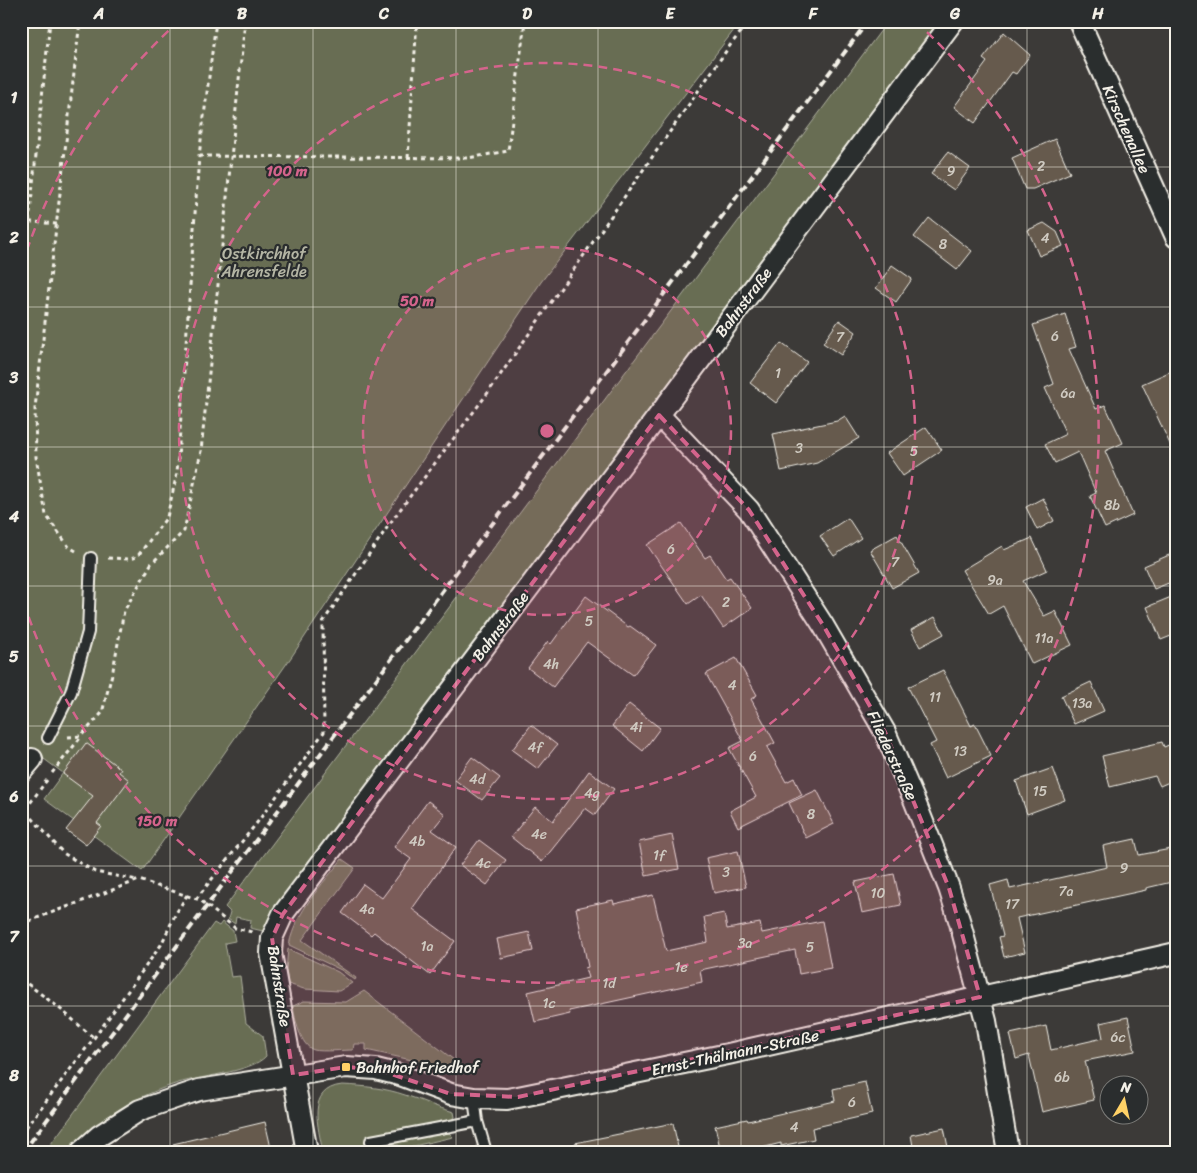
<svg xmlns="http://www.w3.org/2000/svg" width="1197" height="1173" font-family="Sriracha,sans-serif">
<rect width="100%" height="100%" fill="#3c3a38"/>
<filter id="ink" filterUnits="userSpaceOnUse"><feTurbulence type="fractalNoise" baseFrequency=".02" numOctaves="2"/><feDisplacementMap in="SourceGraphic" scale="10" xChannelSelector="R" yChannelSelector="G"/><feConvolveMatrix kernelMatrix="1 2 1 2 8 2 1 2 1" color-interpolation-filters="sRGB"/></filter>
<g filter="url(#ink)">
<path fill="#676d53" stroke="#aeaf9e" d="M21,21H741L541,282L292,656L142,871L44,799L63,773L21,742Z
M888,21H940L263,931L250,928L251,920L236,917L235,924L228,919L230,912L225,907Z
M342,859L355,868L302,940L356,978L355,980L341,970L289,945C296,911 322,885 342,859Z
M222,922L233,931L235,941L225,943L231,977L240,976L246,1023L263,1036L266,1056C251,1073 196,1076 172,1085C132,1098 96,1121 66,1152H45L214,923L219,926Z
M288,949L338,972L352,983L339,991L304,989L288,984L286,970Z
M364,991L471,1073L439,1071L416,1061L366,1050V1044H354L353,1050C344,1050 322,1052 314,1050C300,1046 295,1018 293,1006L304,1001L346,1002Z
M342,1085C364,1086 385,1088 405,1095C422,1100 437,1108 454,1112L455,1117L447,1122L365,1137L367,1146L376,1145L379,1148L362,1152H323C318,1127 306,1089 342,1085Z
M449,1133L453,1137L405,1148L398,1145H390L392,1142Z"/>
<path fill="#665a4e" stroke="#f4f1e8" d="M1004,32L1030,55L1016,74L1012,72L975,123L954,107L987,62L983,59Z
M1055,139L1070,173L1033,189H1025L1012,158Z
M948,152L970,168L954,190L931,174Z
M929,218L972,251L957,270L914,237Z
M1044,223L1057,232L1063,246L1039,256L1028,230Z
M892,265L912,279L896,302L876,288Z
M1065,314L1076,347L1069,349L1096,409L1105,405L1123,443L1105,451L1133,515L1105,528L1090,496L1096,493L1078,452L1055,463L1045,444L1066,434L1045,388L1054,384L1033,325Z
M839,320L856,332L841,355L823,343Z
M781,343L807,362L776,403L750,383Z
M1176,369V457L1142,384Z
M845,416L859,438L817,463L781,471L773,434L837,421Z
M926,427L942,450L903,476L887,453Z
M1043,498L1054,521L1037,530L1026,507Z
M848,518L861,538L834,556L820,536Z
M681,523L705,558L710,555L726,579L730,577L752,608L723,628L701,595L688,604L647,545Z
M897,535L919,573L892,588L870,550Z
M1032,538L1047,570L1023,581L1044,616L1055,611L1072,645L1032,664L1003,606L989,614L962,570L1002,546L1004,550Z
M1176,552V580L1154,589L1144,566Z
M1176,595V634L1161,640L1147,607Z
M586,596L628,627L630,626L656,645L633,675L587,642L553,687L528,668L548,641L551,644Z
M935,617L944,634L920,647L911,630Z
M736,658L757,695L751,699L775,743L767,747L786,782L794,778L802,795L738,827L730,811L756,797L729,748L743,741L706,674Z
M943,670L971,726L975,724L991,756L946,778L930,745L936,742L908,687Z
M1091,682L1104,711L1074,724L1061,696Z
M629,704L660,728L643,751L612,726Z
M531,725L557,745L538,769L512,750Z
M1162,742L1164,747L1176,742V779L1160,786L1155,776L1110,787L1102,756Z
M86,743L121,769L119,772L129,780L97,823L101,826L86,845L66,830L93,796L63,774Z
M472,757L500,778L482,800L455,780Z
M1053,768L1065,800L1027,814L1016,781Z
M589,771L614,789L595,815L585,808L542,862L511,837L535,807L553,821Z
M817,790L834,824L806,838L789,803Z
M428,801L445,814L432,830L456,847L412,909L455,941L430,975L374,932L371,935L342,913L363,884L382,898L411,859L394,847Z
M672,835L679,869L646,876L639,842Z
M1135,839L1139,855L1176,848V881L1146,888V890L1017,918L1025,952L1004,957L999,937L1003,936L990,885L1008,880L1010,889L1107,867L1103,846Z
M479,840L506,860L487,885L460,865Z
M738,851L746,887L714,893L706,858Z
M894,874L901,905L862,913L855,882Z
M653,895L666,951L708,942L704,917L724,913L727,929L760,923L762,933L822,921L831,968L799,974L795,950L700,970L702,982L569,1011L570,1014L535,1022L528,992L588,978L585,968L588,967L576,908L613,900L614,904Z
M529,932L533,951L501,958L497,939Z
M1128,1017L1135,1051L1085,1061L1094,1100L1042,1112L1029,1055L1016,1059L1010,1034L1046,1026L1051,1050L1103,1038L1100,1023Z
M865,1082L872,1114L812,1128L814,1139L781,1146V1143L746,1152H721L715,1126L747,1119L748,1121L835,1101L833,1089Z
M265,1122L272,1152H174L173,1144Z
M673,1123L679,1152H576L575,1143Z
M944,1128L949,1152H914L911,1135Z"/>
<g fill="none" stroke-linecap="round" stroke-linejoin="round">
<defs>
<path id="service" d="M48,738L71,692L88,632L91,558
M474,1098L477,1121L486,1152
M371,1141L477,1121"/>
<path id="minor" d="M1079,21L1176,237
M659,415L749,510L823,625L885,732L915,802L949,888L960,923L986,1021L1008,1152
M21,772L32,759
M81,1152L99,1136L140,1110L199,1090L346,1067L376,1069L400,1075L451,1094L474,1098L507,1099L518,1097L728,1054L1176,953
M307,1152L271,953L272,938L283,914L659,415L953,21"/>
</defs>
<use href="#service" stroke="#f4f1e8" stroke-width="14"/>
<use href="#minor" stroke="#f4f1e8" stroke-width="24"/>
<path stroke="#f4f1e8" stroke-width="3" stroke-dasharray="4 4" stroke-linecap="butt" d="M199,156L468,158L508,151L525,21
M408,158L417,21
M21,221L57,224
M29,222L50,21
M76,551L69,547L46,515L36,457L35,408L80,21
M108,558L130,559L137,557L167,517L177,473L199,156L216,21
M68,737L81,736L102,713L113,670L124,611L151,564L184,531L201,451L245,21
M52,773L81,737
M47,780L25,810L63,853L95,872L138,880
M196,899L256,824L324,732L323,622L393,519L487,394L731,44L750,21
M21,924L139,880L200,900L235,928L252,932
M21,979L58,1007L94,1038
M21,1134L94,1038L161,945L175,915L187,895"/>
<use href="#service" stroke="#2a2d2e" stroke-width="10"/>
<use href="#minor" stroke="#2a2d2e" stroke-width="20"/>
<path stroke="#f4f1e8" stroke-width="4" stroke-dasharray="8 4" stroke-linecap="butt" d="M23,1152L868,21"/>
</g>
</g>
<path fill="#d4648c" fill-opacity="0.2" stroke="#d4648c" stroke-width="4" stroke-dasharray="10 6" stroke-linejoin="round" d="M659,415L749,510L823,625L885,732L949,888L980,997L518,1097L451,1094L376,1069L346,1067L293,1075L272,938L283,914Z"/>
<path fill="none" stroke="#f4f1e8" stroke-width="1" stroke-opacity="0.55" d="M170,21V1152M313,21V1152M456,21V1152M598,21V1152M741,21V1152M884,21V1152M1027,21V1152M21,167H1176M21,307H1176M21,447H1176M21,586H1176M21,726H1176M21,866H1176M21,1006H1176"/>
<circle cx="547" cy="431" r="184" fill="#d4648c" fill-opacity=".12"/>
<g fill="none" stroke="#d4648c" stroke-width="2.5" stroke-dasharray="9 6">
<circle cx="547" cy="431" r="184"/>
<circle cx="547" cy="431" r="368"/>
<path d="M22 265A551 551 0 0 1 178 22M916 22A551 551 0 1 1 22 597"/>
</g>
<rect fill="#ffd166" stroke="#2a2d2e" stroke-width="2" x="341" y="1062" width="10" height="10" rx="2.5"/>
<g text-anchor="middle" stroke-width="4.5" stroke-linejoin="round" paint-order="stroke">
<g font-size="14" fill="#d0cbc2">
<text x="1041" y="171">2</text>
<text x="951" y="176">9</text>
<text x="1045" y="243">4</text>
<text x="943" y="249">8</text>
<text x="1055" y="341">6</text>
<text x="840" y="342">7</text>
<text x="778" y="378">1</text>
<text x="1068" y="398">6a</text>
<text x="799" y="453">3</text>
<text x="914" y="456">5</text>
<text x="1112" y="510">8b</text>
<text x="671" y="554">6</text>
<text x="895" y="567">7</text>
<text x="995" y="585">9a</text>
<text x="726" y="607">2</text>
<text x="589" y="626">5</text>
<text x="1044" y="643">11a</text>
<text x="551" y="669">4h</text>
<text x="732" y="690">4</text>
<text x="935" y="702">11</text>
<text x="1082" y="708">13a</text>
<text x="636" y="732">4i</text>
<text x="535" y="752">4f</text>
<text x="960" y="756">13</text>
<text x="753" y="761">6</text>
<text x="477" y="784">4d</text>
<text x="1040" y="796">15</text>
<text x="592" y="798">4g</text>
<text x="811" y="819">8</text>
<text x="539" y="839">4e</text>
<text x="417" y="846">4b</text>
<text x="659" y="860">1f</text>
<text x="483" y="868">4c</text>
<text x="1124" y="873">9</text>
<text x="726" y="877">3</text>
<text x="1066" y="896">7a</text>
<text x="878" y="898">10</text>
<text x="1012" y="909">17</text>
<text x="367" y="914">4a</text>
<text x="745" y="948">3a</text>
<text x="427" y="951">1a</text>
<text x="810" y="952">5</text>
<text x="681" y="972">1e</text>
<text x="609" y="988">1d</text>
<text x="549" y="1008">1c</text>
<text x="1118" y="1042">6c</text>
<text x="1062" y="1082">6b</text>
<text x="852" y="1107">6</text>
<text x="794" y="1132">4</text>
</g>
<g font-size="16" fill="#f4f1e8" stroke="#2a2d2e">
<text transform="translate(1127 129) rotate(66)" y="6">Kirschenallee</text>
<text transform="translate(743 302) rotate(-53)" y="6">Bahnstraße</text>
<text transform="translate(500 626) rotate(-53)" y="6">Bahnstraße</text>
<text transform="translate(893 755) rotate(65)" y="6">Fliederstraße</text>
<text transform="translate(280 986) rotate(81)" y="6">Bahnstraße</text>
<text transform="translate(735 1052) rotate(-12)" y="6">Ernst-Thälmann-Straße</text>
</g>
<g font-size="16" fill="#b5b6a5" stroke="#2a2d2e">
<text x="264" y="259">Ostkirchhof<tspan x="264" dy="18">Ahrensfelde</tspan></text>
</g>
<g font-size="16" fill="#f4f1e8" stroke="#2a2d2e" text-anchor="start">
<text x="356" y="1073">Bahnhof Friedhof</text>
</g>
</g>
<circle cx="547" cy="431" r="8" fill="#d4648c" stroke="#2a2d2e" stroke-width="2.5"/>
<g font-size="15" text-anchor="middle" font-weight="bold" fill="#d4648c" stroke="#2a2d2e" stroke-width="4.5" stroke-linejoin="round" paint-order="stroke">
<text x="287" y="176">100 m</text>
<text x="417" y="306">50 m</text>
<text x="157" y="826">150 m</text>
</g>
<rect width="1197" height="1173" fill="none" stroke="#2a2d2e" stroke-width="55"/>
<g transform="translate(1124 1100) rotate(9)"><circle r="24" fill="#2a2d2e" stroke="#7b7b78"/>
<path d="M0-4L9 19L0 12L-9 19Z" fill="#ffd166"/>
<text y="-8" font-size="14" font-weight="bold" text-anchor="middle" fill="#f4f1e8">N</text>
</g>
<rect x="28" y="28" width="1142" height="1118" fill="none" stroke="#f4f1e8" stroke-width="2"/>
<g font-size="16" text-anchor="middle" font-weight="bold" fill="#f4f1e8">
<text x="99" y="19">A</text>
<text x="242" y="19">B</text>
<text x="384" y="19">C</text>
<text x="527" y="19">D</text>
<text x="670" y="19">E</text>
<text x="813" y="19">F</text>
<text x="955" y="19">G</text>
<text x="1098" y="19">H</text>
<text x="14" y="103">1</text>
<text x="14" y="243">2</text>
<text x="14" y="383">3</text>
<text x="14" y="522">4</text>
<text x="14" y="662">5</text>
<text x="14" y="802">6</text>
<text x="14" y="942">7</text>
<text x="14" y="1081">8</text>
</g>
</svg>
